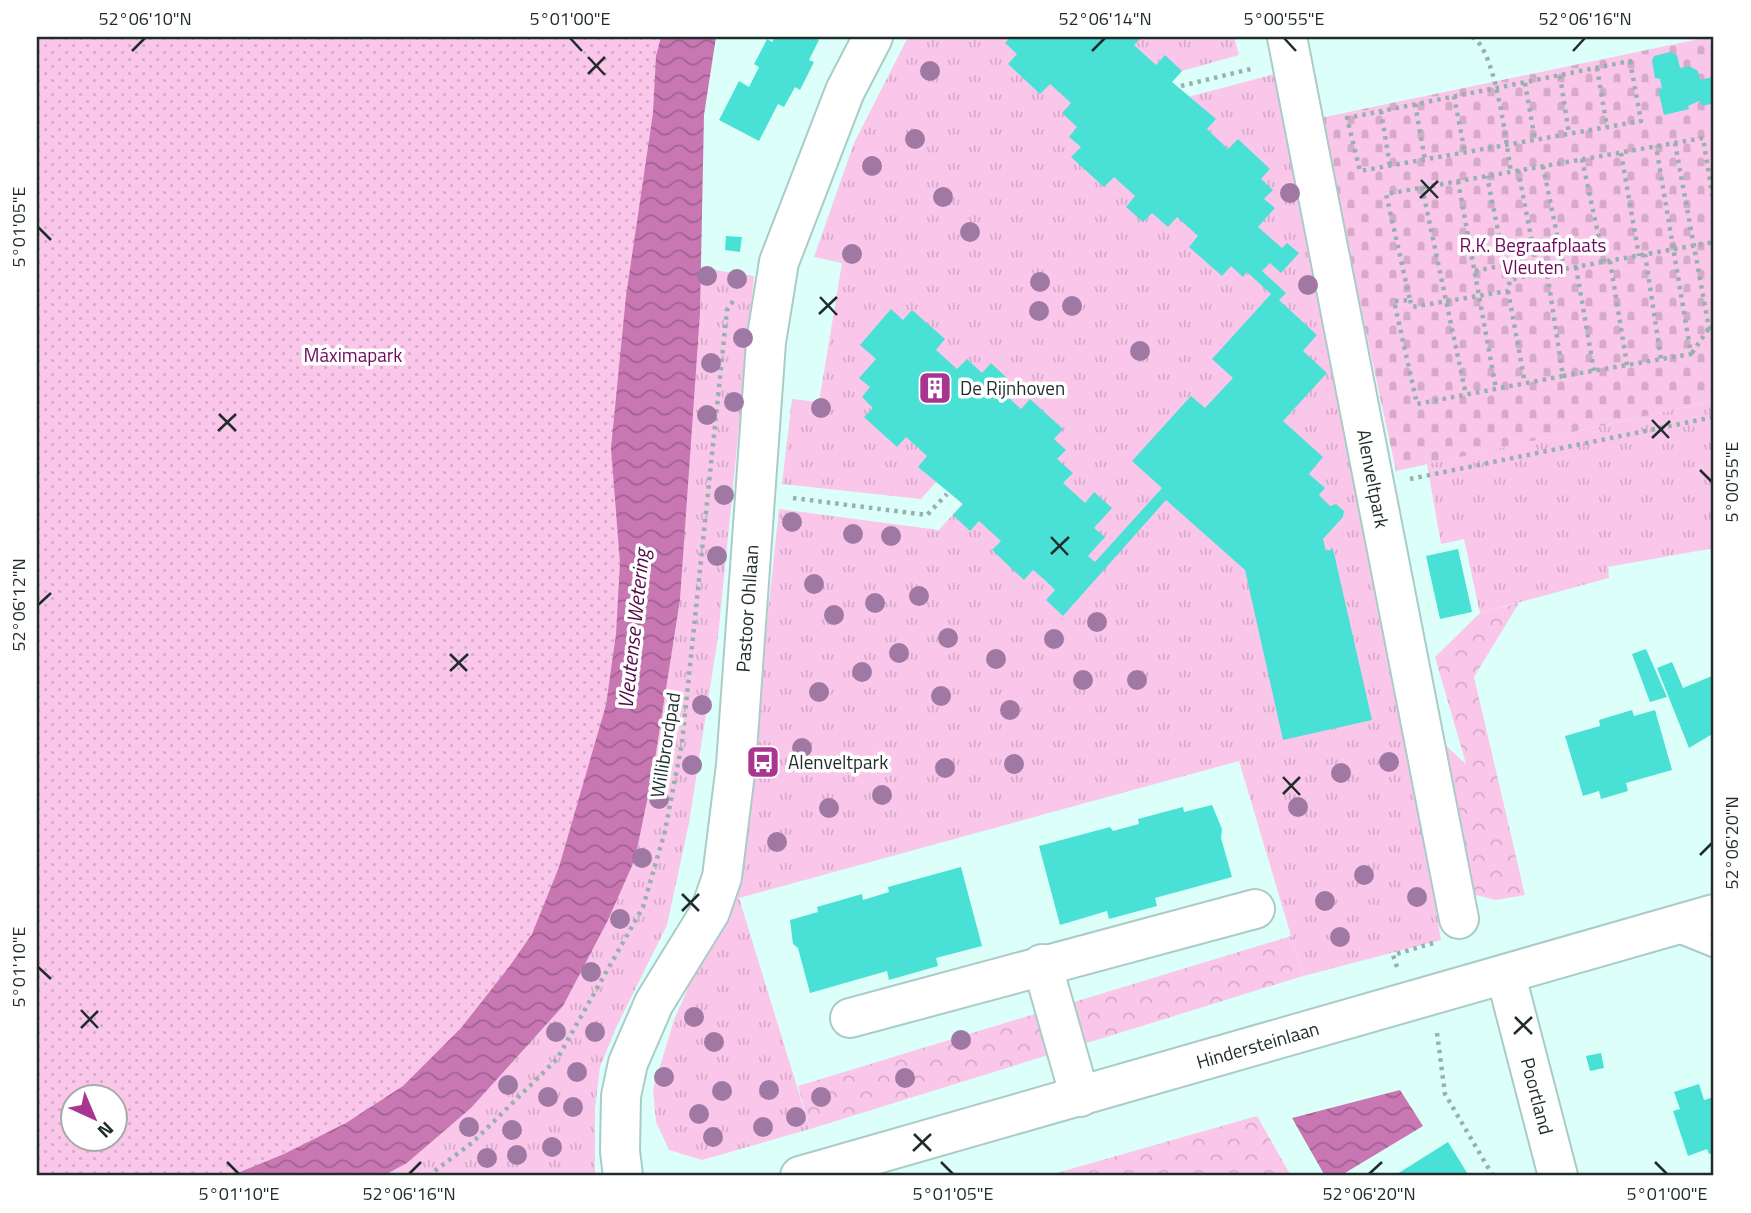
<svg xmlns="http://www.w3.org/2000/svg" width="1751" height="1213" font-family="'Titillium Web',sans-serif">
<defs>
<pattern id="grass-tufts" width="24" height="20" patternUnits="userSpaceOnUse" patternTransform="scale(1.75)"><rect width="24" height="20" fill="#fac7ea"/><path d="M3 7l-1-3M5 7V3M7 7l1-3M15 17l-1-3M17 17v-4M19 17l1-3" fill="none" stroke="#d6abc9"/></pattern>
<pattern id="forest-crowns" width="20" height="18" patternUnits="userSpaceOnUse" patternTransform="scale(1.75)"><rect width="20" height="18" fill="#fac7ea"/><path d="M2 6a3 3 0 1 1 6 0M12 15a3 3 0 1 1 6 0" fill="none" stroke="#d6abc9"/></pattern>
<pattern id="cemetery-stones" width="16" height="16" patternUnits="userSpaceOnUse" patternTransform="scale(1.75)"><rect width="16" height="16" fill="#fac7ea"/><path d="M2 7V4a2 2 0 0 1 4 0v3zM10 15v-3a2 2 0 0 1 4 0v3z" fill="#d6abc9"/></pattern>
<pattern id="park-dots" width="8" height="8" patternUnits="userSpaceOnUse" patternTransform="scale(1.75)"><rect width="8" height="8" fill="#fac7ea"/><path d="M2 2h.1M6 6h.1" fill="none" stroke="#d6abc9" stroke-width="1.8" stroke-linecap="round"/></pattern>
<pattern id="water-waves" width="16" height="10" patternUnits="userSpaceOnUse" patternTransform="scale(1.75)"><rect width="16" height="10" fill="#c877b3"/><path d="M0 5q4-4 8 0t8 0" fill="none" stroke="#a26292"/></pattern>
</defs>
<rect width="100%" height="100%" fill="#dcfffa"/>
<path fill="url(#grass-tufts)" d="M908,37H1234L1239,55L1182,71L1172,82L1188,97L1275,74L1405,724L1441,940L1303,976L1239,761L739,898L810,1129L702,1160L669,1150L656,1122L653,1089L674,1020L725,904L755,735L779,509L939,530L962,504L937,481L921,499L782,484L792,399L819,402L842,263L814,257L854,143Z
M701,268L754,276L718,637L689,823L667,925L616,1028L600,1067L595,1108V1176H383L407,1163L471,1108L563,1006L635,859L653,772L680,600Z
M1714,401V548L1608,567L1609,578L1480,613L1464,539L1441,544L1427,464Z"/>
<path fill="url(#forest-crowns)" d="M1519,603L1474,677L1525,895L1496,900L1472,894L1434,735L1466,764L1435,657L1480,613Z
M1291,936L1303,976L810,1129L798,1086Z
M1257,1116L1291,1176H1046Z"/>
<path fill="url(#cemetery-stones)" d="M1709,37L1714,62V401L1396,471L1320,118Z"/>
<path fill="url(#park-dots)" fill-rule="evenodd" d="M37,37H701L661,599L530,1005L309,1176H37ZM74,1098H116V1140H74Z"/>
<path fill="url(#water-waves)" d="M661,37H716L704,115L700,313L680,600L653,772L635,859L608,920L563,1006L471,1108L407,1163L383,1176H230L284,1154L346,1123L403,1086L461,1028L509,967L532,934L559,867L606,705L616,634L620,563L611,448L626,296L653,113L656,56Z
M1400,1090L1423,1126L1340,1176H1325L1292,1118Z"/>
<path fill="#49e1d5" d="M775,37H813L819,40L809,60L814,62L800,90L795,87L784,107L778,104L759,141L719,120L739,81L749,87L759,67L754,64L761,51L767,39L772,42Z
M1011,37H1142L1134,45L1156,65L1165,55L1182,71L1172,82L1216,119L1207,129L1228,149L1238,139L1270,169L1261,179L1273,190L1264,199L1275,208L1258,227L1282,248L1287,243L1299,253L1281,273L1270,263L1262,271L1286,293L1279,300L1317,335L1303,351L1327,373L1283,421L1323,457L1309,474L1325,488L1319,495L1330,506L1336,504L1344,511L1343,517L1323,539L1326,551L1333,549L1372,720L1283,740L1245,570L1166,500L1063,616L1046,600L1055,590L1045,580L1033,570L1024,580L992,550L1001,541L979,521L970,531L953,515L963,504L918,467L927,456L906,437L897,447L864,417L873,408L862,397L870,387L859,378L876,359L860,345L891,309L903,320L912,310L945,339L936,350L957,369L967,359L982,373L991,363L1008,379L999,389L1021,409L1030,399L1063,429L1054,439L1066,450L1057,459L1073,473L1063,483L1085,503L1094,492L1112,508L1094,528L1105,537L1088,556L1095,562L1162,488L1132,461L1191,396L1205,408L1233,378L1212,359L1271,294L1247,272L1243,277L1231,266L1222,276L1189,247L1198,236L1177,217L1168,227L1152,213L1143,222L1126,207L1135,196L1114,177L1104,187L1071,157L1081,147L1069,137L1077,127L1062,113L1071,103L1050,84L1040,94L1008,64L1017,54L1005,43Z
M1670,52L1677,55L1680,68L1689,66L1698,71L1700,80L1713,77L1714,103L1703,106L1699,101L1688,106L1689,109L1664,115L1658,90L1662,89L1660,79L1655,78L1652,61L1654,56Z
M726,236L742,237L740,252L725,250Z
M1458,549L1472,612L1440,619L1426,556Z
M1646,649L1667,697L1650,702L1632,654Z
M1672,662L1683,688L1712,676L1714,683V733L1689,748L1657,668Z
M1632,710L1634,716L1655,710L1672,770L1626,783L1628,791L1601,799L1599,791L1583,796L1565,736L1600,726L1599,720Z
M1212,805L1222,829L1221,838L1232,877L1155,898L1157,906L1109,919L1107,911L1060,925L1039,846L1110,827L1113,831L1139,824L1138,819L1183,807L1184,812Z
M961,867L982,946L936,958L938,966L889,980L887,971L810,993L798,948L793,944L790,920L818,912L817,907L862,894L863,900L889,892L888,887Z
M1601,1053L1604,1068L1590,1071L1586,1056Z
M1699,1084L1704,1100L1714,1097V1153L1709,1154L1707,1149L1688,1156L1673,1111L1680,1109L1674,1092Z
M1448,1142L1469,1176H1398L1397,1174Z"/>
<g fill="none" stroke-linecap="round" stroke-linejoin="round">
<defs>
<path id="lane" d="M1672,930L1714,947"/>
<g id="street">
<path id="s1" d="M1287,37L1459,919"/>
<path d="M1042,964L1080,1097"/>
<path id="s2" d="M1506,976L1558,1176"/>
<path d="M850,1018L1255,909"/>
<path id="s3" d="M623,1176L620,1151L621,1096L628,1063L654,1003L710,912L722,877L736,765L766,342L779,262L845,91L873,37"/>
</g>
<g id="secondary">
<path id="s4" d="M800,1176L1714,914"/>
</g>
</defs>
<use href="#lane" stroke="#aaccc8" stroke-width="23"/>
<use href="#street" stroke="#aaccc8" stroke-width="42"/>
<use href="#secondary" stroke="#aaccc8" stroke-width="42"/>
<path stroke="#97b1ae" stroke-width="4.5" stroke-dasharray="3.5 5" stroke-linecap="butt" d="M1472,37C1496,49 1506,144 1511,172
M1630,61L1641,121L1360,171L1347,118Z
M1597,68L1607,127
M1560,76L1569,134
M1525,83L1535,140
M1181,86L1255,68
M1454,96L1465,153
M1415,104L1425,160
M1381,111L1390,166
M1675,143L1709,328L1714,327
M1621,153L1639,256
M1582,159L1604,262
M1543,166L1564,269
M1518,170L1538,273L1547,272
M1458,181L1496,389
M1422,187L1466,395
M1714,205L1703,138L1386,194L1410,300L1394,301L1417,404L1563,376L1547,272L1714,242
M1645,254L1661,359
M1610,261L1627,365
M1505,265L1510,280
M1576,267L1594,371
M1475,271L1505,265L1487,176
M1508,291L1525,383
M1410,300L1412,307L1508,291L1510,280L1538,273
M1692,353L1709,328
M1563,376L1691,354L1656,146
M1410,479L1714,417
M793,498L927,515L947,494
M1397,967L1393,955L1433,943
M1437,1033L1445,1094L1493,1176
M428,1176L473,1142L557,1059L643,907L665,831L682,743L727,310L733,301"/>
<use href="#lane" stroke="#fff" stroke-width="19"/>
<use href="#street" stroke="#fff" stroke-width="38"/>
<use href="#secondary" stroke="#fff" stroke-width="38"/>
</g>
<g fill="#a078a4">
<circle cx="930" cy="71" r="10"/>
<circle cx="915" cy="139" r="10"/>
<circle cx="872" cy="166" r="10"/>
<circle cx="1290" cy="193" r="10"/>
<circle cx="943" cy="197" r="10"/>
<circle cx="970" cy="232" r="10"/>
<circle cx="852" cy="254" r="10"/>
<circle cx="707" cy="276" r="10"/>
<circle cx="737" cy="279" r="10"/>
<circle cx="1040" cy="282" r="10"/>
<circle cx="1308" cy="285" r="10"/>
<circle cx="1072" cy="306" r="10"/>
<circle cx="1039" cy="311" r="10"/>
<circle cx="743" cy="338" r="10"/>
<circle cx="1140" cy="351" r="10"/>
<circle cx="711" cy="363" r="10"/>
<circle cx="734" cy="402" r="10"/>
<circle cx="821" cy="408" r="10"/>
<circle cx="707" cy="415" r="10"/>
<circle cx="724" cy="495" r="10"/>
<circle cx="792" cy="522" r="10"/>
<circle cx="853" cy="534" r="10"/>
<circle cx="891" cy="536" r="10"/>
<circle cx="717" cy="556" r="10"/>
<circle cx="814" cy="584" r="10"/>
<circle cx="919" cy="596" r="10"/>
<circle cx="875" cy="603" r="10"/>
<circle cx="834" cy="615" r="10"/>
<circle cx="1097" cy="622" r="10"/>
<circle cx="948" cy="638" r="10"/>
<circle cx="1054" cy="639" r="10"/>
<circle cx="899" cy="653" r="10"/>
<circle cx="996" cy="659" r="10"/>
<circle cx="862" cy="672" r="10"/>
<circle cx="1083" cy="680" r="10"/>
<circle cx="1137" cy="680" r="10"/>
<circle cx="819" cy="692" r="10"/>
<circle cx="941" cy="696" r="10"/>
<circle cx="702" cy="705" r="10"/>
<circle cx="1010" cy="710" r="10"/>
<circle cx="802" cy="748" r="10"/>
<circle cx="1389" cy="762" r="10"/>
<circle cx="1014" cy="764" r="10"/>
<circle cx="692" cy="765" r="10"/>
<circle cx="945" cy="768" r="10"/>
<circle cx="1341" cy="773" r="10"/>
<circle cx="882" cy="795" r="10"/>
<circle cx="659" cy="799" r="10"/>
<circle cx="1298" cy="807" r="10"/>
<circle cx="829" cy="808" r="10"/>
<circle cx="777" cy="842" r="10"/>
<circle cx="642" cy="858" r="10"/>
<circle cx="1364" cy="875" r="10"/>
<circle cx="1417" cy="897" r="10"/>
<circle cx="1325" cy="901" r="10"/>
<circle cx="620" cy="919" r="10"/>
<circle cx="1340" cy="937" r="10"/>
<circle cx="591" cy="972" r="10"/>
<circle cx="694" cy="1017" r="10"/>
<circle cx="556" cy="1032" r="10"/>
<circle cx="595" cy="1032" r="10"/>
<circle cx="961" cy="1040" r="10"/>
<circle cx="714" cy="1042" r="10"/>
<circle cx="577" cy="1072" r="10"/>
<circle cx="664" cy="1077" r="10"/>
<circle cx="905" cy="1078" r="10"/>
<circle cx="508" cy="1085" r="10"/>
<circle cx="769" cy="1090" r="10"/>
<circle cx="722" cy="1091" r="10"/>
<circle cx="548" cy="1097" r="10"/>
<circle cx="821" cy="1097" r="10"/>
<circle cx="573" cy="1107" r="10"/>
<circle cx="699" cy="1114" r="10"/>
<circle cx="796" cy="1117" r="10"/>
<circle cx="469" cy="1127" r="10"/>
<circle cx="763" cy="1127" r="10"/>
<circle cx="512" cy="1130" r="10"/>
<circle cx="713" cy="1137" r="10"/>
<circle cx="552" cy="1147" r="10"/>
<circle cx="517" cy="1155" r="10"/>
<circle cx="487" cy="1158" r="10"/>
</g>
<path fill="none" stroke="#1f2c2b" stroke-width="2.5" d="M570,38L582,51M1284,38L1296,51M132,51L145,38M1092,51L1105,38M1573,51L1585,38M588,57L605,75M588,74L605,57M1421,180L1438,198M1420,198L1438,181M38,227L51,240M820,297L837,315M819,314L837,297M219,414L236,431M1652,420L1669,438M218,431L236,414M1652,438L1670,421M1700,470L1712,482M1051,537L1068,555M1051,554L1069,537M38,605L51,593M450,654L467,671M450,671L468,654M1283,777L1300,795M1283,794L1300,777M1700,855L1712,843M682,894L699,911M682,911L699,894M38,967L51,979M81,1010L98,1028M1515,1017L1532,1034M81,1028L98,1011M1514,1034L1532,1017M914,1134L931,1151M913,1151L931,1134M227,1162L239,1174M941,1162L953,1174M1655,1162L1667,1174M409,1174L421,1162M1369,1174L1382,1162"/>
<defs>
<symbol id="building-square" viewBox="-11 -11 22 22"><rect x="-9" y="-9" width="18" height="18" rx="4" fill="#a8358f" stroke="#fff"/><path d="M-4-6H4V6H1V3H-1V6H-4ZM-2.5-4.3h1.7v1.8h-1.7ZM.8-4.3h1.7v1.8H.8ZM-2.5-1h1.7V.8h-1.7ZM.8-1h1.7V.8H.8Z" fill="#fff"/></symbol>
<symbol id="bus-square" viewBox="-11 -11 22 22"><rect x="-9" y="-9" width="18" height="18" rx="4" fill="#a8358f" stroke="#fff"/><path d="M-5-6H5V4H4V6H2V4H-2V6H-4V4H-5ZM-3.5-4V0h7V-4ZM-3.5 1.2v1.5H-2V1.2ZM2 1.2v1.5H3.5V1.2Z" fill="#fff"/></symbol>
</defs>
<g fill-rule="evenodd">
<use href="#building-square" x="916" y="369" width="38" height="38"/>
<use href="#bus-square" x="744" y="743" width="38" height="38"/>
</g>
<g text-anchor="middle" stroke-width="7" stroke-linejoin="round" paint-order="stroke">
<g font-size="19" fill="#6f095d" stroke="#fff">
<text x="1533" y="252">R.K. Begraafplaats<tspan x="1533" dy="22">Vleuten</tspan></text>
<text x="353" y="362">Máximapark</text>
</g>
<g font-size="19" fill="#1f2c2b" stroke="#fff" text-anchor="start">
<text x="960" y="395">De Rijnhoven</text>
<text x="788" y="769">Alenveltpark</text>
</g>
<g font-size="19" fill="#1f2c2b" stroke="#fff">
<text dy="7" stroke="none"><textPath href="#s1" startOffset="450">Alenveltpark</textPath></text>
<text dy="7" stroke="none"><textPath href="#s3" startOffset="593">Pastoor Ohllaan</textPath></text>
<text transform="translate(665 745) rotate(-81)" y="7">Willibrordpad</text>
<text dy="7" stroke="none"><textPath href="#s4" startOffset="476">Hindersteinlaan</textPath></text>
<text dy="7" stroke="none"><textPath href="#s2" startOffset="124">Poortland</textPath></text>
</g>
<g font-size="21" font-style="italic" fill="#560b48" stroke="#fff">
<text transform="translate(634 629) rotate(-84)" y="7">Vleutense Wetering</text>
</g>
</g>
<rect width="1751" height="1213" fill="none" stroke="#ffffff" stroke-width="77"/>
<g transform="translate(94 1118) rotate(136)"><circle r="33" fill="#ffffff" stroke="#a5abaa" stroke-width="2"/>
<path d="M0-5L12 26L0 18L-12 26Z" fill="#a8358f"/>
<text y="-10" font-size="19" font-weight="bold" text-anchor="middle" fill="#1f2c2b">N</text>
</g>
<rect x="38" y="38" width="1674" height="1136" fill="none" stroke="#1f2c2b" stroke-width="2.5"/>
<g font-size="18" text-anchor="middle" fill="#1f2c2b">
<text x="145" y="25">52°06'10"N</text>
<text x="570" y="25">5°01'00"E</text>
<text x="1105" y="25">52°06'14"N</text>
<text x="1284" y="25">5°00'55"E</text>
<text x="1585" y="25">52°06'16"N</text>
<text transform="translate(19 227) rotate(-90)" y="6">5°01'05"E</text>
<text transform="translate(1732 482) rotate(-90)" y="6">5°00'55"E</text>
<text transform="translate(19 605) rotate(-90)" y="6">52°06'12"N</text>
<text transform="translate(1732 843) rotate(-90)" y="6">52°06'20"N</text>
<text transform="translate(19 967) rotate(-90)" y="6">5°01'10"E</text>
<text x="239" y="1200">5°01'10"E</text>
<text x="409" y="1200">52°06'16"N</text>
<text x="953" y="1200">5°01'05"E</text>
<text x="1369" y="1200">52°06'20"N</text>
<text x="1667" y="1200">5°01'00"E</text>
</g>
</svg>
